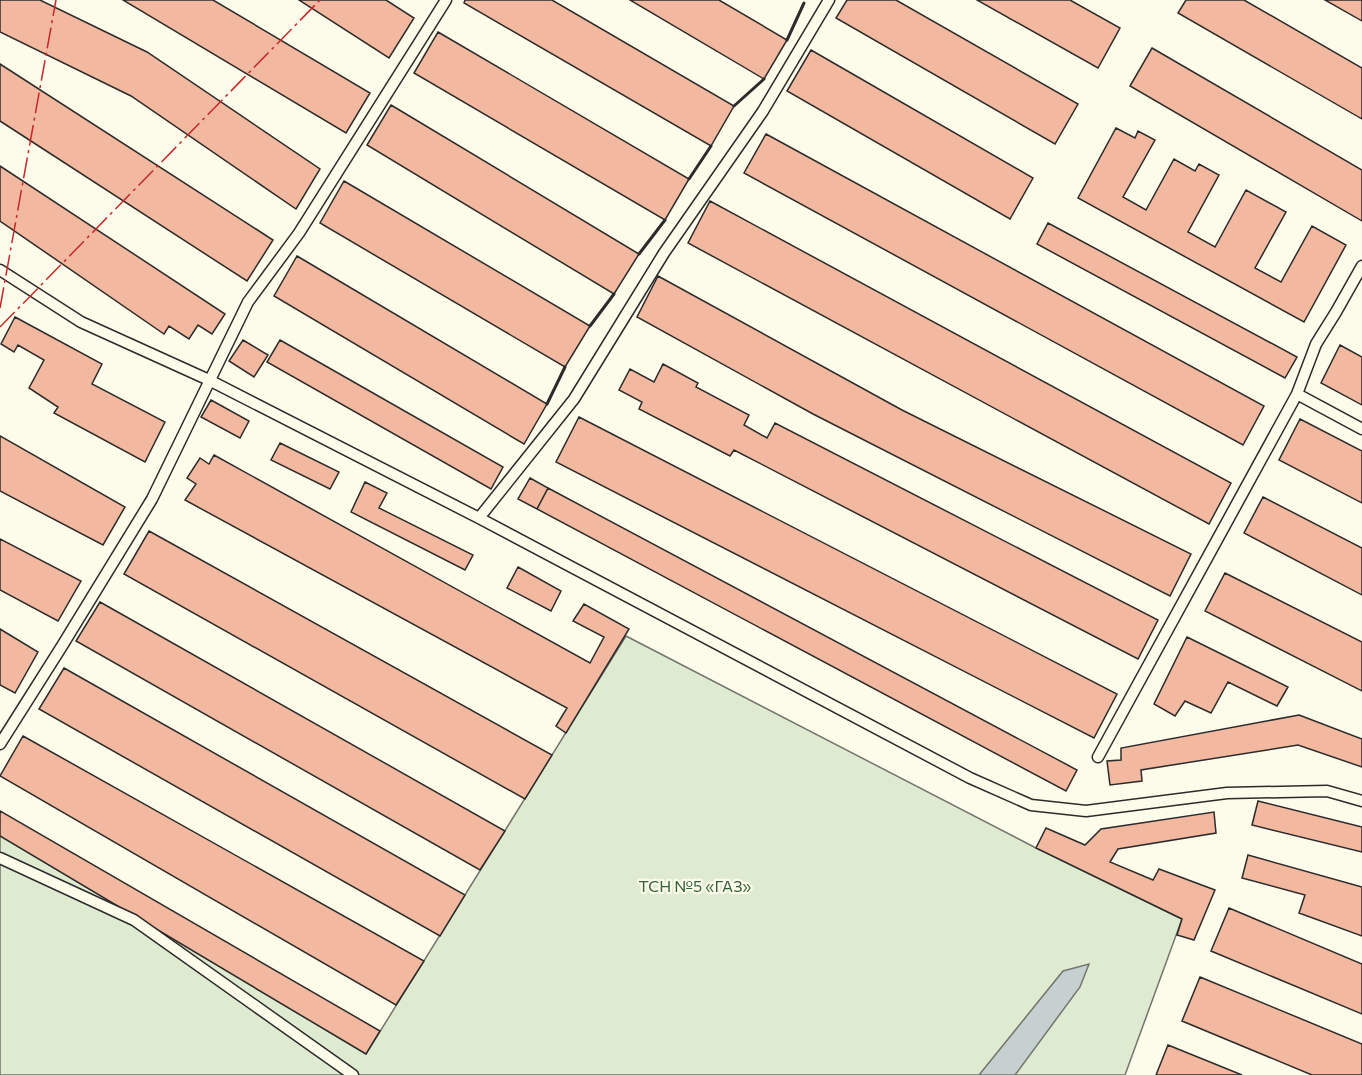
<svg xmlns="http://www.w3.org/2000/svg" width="1362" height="1075" font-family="Commissioner,sans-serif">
<rect width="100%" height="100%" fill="#fdfbea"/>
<path fill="#deebd1" stroke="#74746e" stroke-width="1.5" d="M626,636L1036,848L1182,919L1125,1075H0V836L366,1054Z"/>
<path fill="#c7d0d0" stroke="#74746e" stroke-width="1.5" d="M1089,964L1080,987L1015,1075H979L1063,971Z"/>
<path fill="#f2b8a0" stroke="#2b2b2b" stroke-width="1.5" d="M0,0H40L147,52L320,169L296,209L131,96L0,32Z
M123,0H213L370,93L346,133Z
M299,0H386L414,18L389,58Z
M465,0H552L734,106L711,146L464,3Z
M630,0H719L787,40L764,79Z
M847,0H896L1078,104L1055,144L836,18Z
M977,0H1070L1120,28L1098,68Z
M1186,0H1244L1362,68V119L1178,13Z
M1325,0H1362V21Z
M438,32L689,179L665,220L414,73Z
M1152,48L1362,170V221L1130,86Z
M811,50L1033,178L1010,219L787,91Z
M0,64L273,240L247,281L0,121Z
M391,105L639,254L614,294L367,145Z
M1116,128L1135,138L1138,131L1155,140L1123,197L1146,210L1174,159L1195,171L1199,164L1219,175L1188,232L1215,247L1246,190L1286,212L1255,268L1281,282L1312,226L1346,245L1304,322L1078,198Z
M766,134L1264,406L1243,445L744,173Z
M0,166L225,314L212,334L198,325L189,339L169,326L164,334L0,221Z
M344,181L590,326L565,367L320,223Z
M710,201L1231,483L1209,524L688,243Z
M1048,223L1297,357L1285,378L1037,244Z
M297,256L547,404L524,444L274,296Z
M658,276L902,410L1191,554L1170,596L813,414L637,317Z
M15,317L102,364L92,384L165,422L145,462L54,413L58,407L29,388L44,360L18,345L14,352L1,344Z
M243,340L268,355L254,377L229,361Z
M280,340L503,467L491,489L267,362Z
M1340,345L1362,357V405L1321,383Z
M663,364L698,383L696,387L749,415L744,425L767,438L775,423L1158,620L1138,659L734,450L730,456L639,409L642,402L619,390L630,369L654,382Z
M211,400L249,421L240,438L201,417Z
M579,417L1117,694L1094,738L556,462Z
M1300,419L1362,451V503L1279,460Z
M0,436L125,507L103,545L0,491Z
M280,443L339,472L330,489L271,460Z
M214,455L590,663L604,637L573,621L584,604L629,629L566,733L556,726L567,708L185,500L196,484L187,478L200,458L209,464Z
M530,478L548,488L537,509L518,499Z
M365,482L387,493L379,508L473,555L465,570L351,512Z
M548,488L1077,770L1066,791L537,509Z
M1263,497L1362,548V595L1244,533Z
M149,531L552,755L525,799L124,574Z
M0,539L81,581L58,621L0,590Z
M518,567L561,591L551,611L507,588Z
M1225,573L1362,642V691L1205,611Z
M100,602L505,831L480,870L76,641Z
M0,629L38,652L15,693L0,685Z
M1187,637L1288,687L1277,706L1228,682L1211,713L1185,701L1175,716L1154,704Z
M64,668L465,895L440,936L39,709Z
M1299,715L1362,739V767L1298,745L1141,770L1142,781L1110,785L1107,761L1121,760V748Z
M23,736L424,961L396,1005L0,776Z
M1258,801L1362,827V852L1252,825Z
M0,811L380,1031L366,1054L0,836Z
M1214,812L1216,833L1118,849L1110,862L1153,880L1159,869L1215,890L1194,940L1177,935L1182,919L1036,848L1046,828L1085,845L1101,829Z
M1248,855L1362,887V936L1299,913L1305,895L1242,878Z
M1229,908L1362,964V1014L1211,951Z
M1200,977L1362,1044V1075H1312L1182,1021Z
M1168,1045L1242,1075H1156Z"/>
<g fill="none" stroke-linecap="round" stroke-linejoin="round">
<defs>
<path id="lane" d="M0,270L81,322L209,380L479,518L970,778L1031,805L1086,811L1227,793L1327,791L1362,801
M1297,394L1362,429
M479,518L574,399L664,253L763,111L829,0
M0,744L62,646L152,499L248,302L299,233L446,0
M1098,757L1297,394L1316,344L1336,312L1362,266
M0,858L134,920L353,1075"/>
</defs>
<use href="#lane" stroke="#2b2b2b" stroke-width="13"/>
<use href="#lane" stroke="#fdfbea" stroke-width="10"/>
<path stroke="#2b2b2b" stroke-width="3" d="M787,40L804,3
M734,106L764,79
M689,179L711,146
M639,254L665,220
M590,326L614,294
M547,404L565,367"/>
<path stroke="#c62828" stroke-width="1.5" stroke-dasharray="21 4.5 3 4.5" stroke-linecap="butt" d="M0,308L56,0
M0,327L320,0"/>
</g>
<g text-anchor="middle" stroke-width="4.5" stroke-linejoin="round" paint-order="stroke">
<g font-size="16" fill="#34623c" stroke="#fdfbea">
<text x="695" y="892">ТСН №5 «ГАЗ»</text>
</g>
</g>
</svg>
